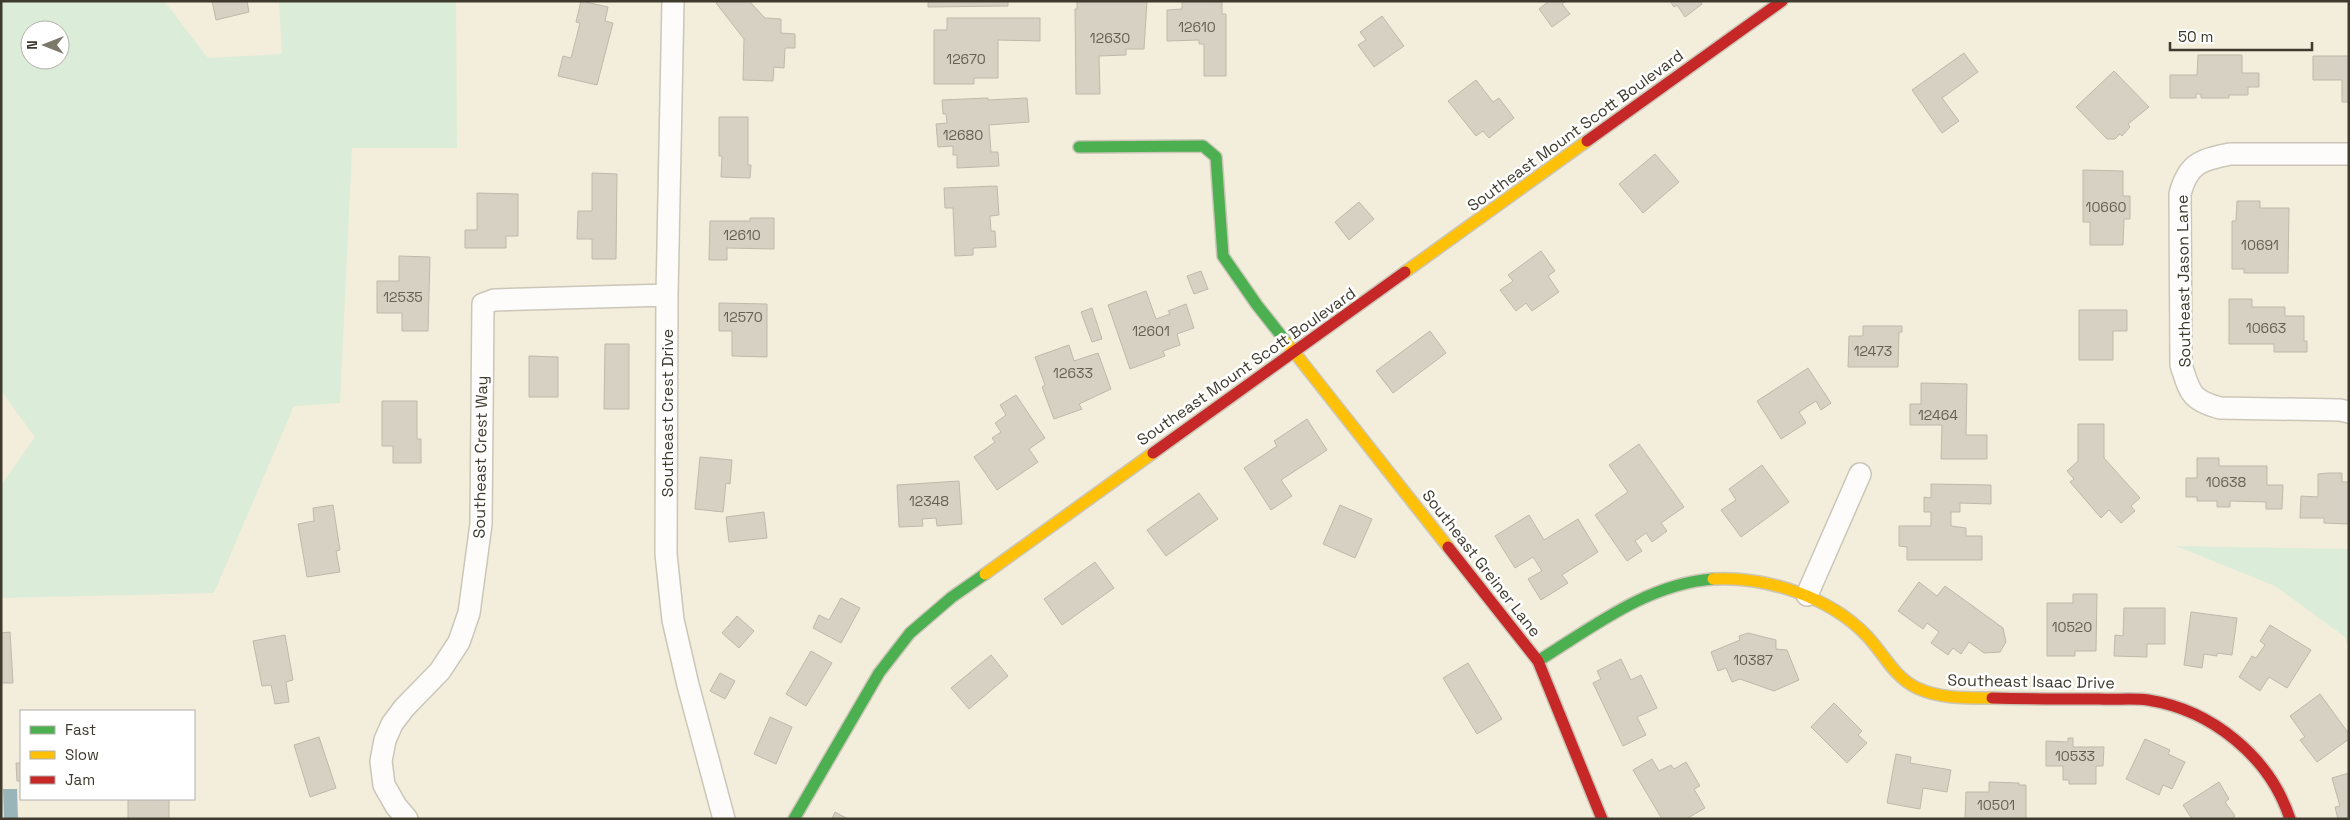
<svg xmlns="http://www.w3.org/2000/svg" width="2350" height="820" font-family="'Space Grotesk',sans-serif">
<rect width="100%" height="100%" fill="#f3eddb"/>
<path fill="#dbecd8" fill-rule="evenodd" d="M1,1H164L208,58L282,54L279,1H456L457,148H352L340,403L294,406L214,593L1,598V485L35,437L1,391ZM30,30H60V60H30Z
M2176,546L2349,549V648L2345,637L2275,586Z"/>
<path fill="#9ab5b9" d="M3,789H17L18,819H4Z"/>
<path fill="#d6d1c3" stroke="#beb9ab" d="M212,1H247L249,12L216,20Z
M581,1L608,7L605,21L613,23L597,85L558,76L563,56L571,58L580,23L576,22Z
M718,1H749L765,18L781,19V33L795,34V48H785L784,68L774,67L773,81L743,80L744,39L716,3Z
M928,1H1008V6L928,7Z
M1077,1H1147L1144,49H1126V55L1099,56L1100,94H1076L1075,9H1077Z
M1182,1L1222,2V14H1226V76H1204V44H1199V40L1167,41V10L1182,9Z
M1566,1L1562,4L1570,14L1552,27L1539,9L1549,1Z
M1670,1H1700L1702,4L1685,17L1677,5L1674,7Z
M1382,16L1404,46L1374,67L1358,45L1366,40L1360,32Z
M947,18H1040V41L998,40V78H974V84H934V30H947Z
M1964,53L1978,72L1942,98L1959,121L1942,133L1912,90Z
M2198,55H2242V73H2259V87H2248V95H2229V98H2201V94H2196V98H2170V75H2197Z
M2313,56H2349V102H2342V80H2313Z
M2114,71L2149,107L2128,124L2130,127L2122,136L2120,134L2115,139H2107L2076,107Z
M1476,80L1493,102L1499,98L1514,118L1489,138L1483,131L1476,136L1448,101Z
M988,98V100L1027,98L1029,122L989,125L991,152H998L999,166L957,168V155H953V146L938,147L936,124L947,123L946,114H943L942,100Z
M719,117H748V165H751L750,178L721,177L722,156H719Z
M1655,154L1679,182L1643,213L1619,184Z
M2083,170L2123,171V196H2130V219H2124L2123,245H2090V222H2083Z
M592,173L617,174L616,259H592V239H577L578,211H592Z
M997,186L999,215L990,216L991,231H995L996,247L973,248V255L955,256L953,208H945L944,188Z
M477,193L518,194V236H506V248H465V230H477Z
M2237,201H2260V208H2289L2288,273H2244V269H2232V221H2236Z
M1359,202L1374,219L1349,240L1335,222Z
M750,218H774V249L727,248V260H709L710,221H750Z
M1541,251L1555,271L1548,276L1559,292L1532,311L1526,303L1516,311L1500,290L1513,281L1508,275Z
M399,256L430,257L428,331H402V313H377V281H399Z
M1201,271L1208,289L1194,294L1187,276Z
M1146,291L1156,319L1170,314L1168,311L1186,304L1194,328L1177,334L1180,345L1163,351L1165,356L1130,369L1108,305Z
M2229,299H2252V307H2285V316H2304V341H2307V352H2274V344H2229Z
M719,303L767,304V357L732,356V331H719Z
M1092,308L1102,339L1092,342L1081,312Z
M2079,310H2127V331H2113V360H2079Z
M1863,326H1902V332H1899L1898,367H1848L1849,336H1863Z
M1430,331L1446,353L1393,393L1376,371Z
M605,344H629V409H604Z
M1069,345L1074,361L1098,353L1111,389L1079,404L1082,409L1054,419L1042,387L1045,385L1035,357Z
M529,356L558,357V397H529Z
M1808,368L1831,403L1821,410L1816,401L1799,412L1806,423L1781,439L1757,401Z
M1921,383L1967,384L1966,435H1987V459H1941L1942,425H1910V404H1921Z
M1016,395L1045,438L1029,449L1038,462L997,490L974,457L995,442L992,438L1001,432L995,423L1006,415L1000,405Z
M382,401H417V439H421V463H393V446H382Z
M1307,419L1327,450L1281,480L1292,496L1271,510L1244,468L1277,446L1274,441Z
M2078,424H2104V458L2140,498L2131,506L2135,511L2121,523L2109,510L2101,518L2070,482L2074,479L2067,471L2078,461Z
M1639,444L1684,507L1661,523L1667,531L1652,542L1646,533L1635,541L1642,551L1627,561L1595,515L1628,492L1609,465Z
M700,457L732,460L730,484L726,483L723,512L695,509Z
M2197,458H2219V466H2267V485H2283L2282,509H2266V502L2230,501V507H2217V501H2197V497H2186V478H2197Z
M1762,465L1789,502L1741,537L1721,510L1736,500L1729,489Z
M2328,473H2342V482H2349V524L2324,523V518H2300L2301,496L2318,497V474Z
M959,481L962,524L937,526L936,518L922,519L923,526L899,527L897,485Z
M1931,484L1991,485V504L1960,503V512H1951V526L1966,528V536H1982V560H1907V547L1899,546V526H1931V512H1924V497L1931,498Z
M1199,493L1218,519L1166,556L1147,530Z
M333,505L340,550L336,551L340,572L307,577L298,524L314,521L313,508Z
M1340,505L1372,519L1355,558L1323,544Z
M764,512L767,538L729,542L726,517Z
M1529,515L1544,540L1578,519L1598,552L1562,575L1568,583L1541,600L1528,579L1542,571L1533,557L1515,568L1495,536Z
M1095,562L1114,588L1062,625L1044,599Z
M1919,582L1937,596L1945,586L2003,628L2006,642L2000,652L1984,653L1969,642L1961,654L1953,648L1948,655L1931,643L1939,632L1927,623L1923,629L1898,611Z
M2073,594H2097L2096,651H2075V656H2047V603H2073Z
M841,598L860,608L841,643L813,628L819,615L829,620Z
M2124,608H2165V644H2147V657L2114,656L2115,635L2123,636Z
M2191,612L2237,618L2232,655L2217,653V656L2204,654L2202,668L2184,665Z
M737,616L754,631L739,648L722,633Z
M2270,625L2311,650L2287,688L2269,677L2260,691L2239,677L2252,656L2256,658L2265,645L2260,641Z
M10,632L13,683H1V633Z
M1748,633L1776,640V649L1787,650L1799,680L1774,691L1740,679L1732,682L1726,668L1718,671L1711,652L1740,640L1739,636Z
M285,635L293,680L286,682L289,702L275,704L271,685L262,686L253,641Z
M811,651L832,663L806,706L786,694Z
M991,655L1008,676L969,709L951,688Z
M1621,659L1631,680L1641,675L1657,708L1637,717L1646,735L1623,746L1593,683L1601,679L1597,671Z
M1468,663L1502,719L1477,734L1443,678Z
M720,673L735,681L725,699L710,691Z
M2320,694L2349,734V739L2317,762L2300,740L2305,737L2290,716Z
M1834,703L1862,731L1858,735L1867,743L1847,763L1811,727Z
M770,717L792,727L776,764L754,754Z
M319,737L336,788L310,797L294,745Z
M2068,738H2073V747H2104L2103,766H2096V784H2069V780H2063V766H2046V741L2068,742Z
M2145,739L2170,750L2168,754L2185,762L2172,789L2163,785L2159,795L2126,779Z
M1896,754L1911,757L1910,763L1951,770L1947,792L1923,788L1920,809L1887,803Z
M1652,759L1659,771L1671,765L1674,769L1686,762L1700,786L1694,789L1705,808L1686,819H1662L1633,770Z
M16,763H21V781H17Z
M2349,773V819H2338L2335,807L2340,806L2332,778Z
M1989,782L2019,783V785H2026V819H1965L1966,792H1989Z
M2219,782L2229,799L2225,802L2235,816L2231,819H2192L2183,805Z
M128,799H169V819H128Z
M835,812L848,819H832Z"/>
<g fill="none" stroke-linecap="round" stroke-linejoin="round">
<defs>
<path id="street" d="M673,1L667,295L666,554L673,620L688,685L724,819
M2349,154H2230C2201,160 2188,163 2180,194L2181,365C2190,392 2190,400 2220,408L2340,410L2349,412
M1807,595L1860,474
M407,819L396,806L384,785L381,761L385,740L392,724L404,708L440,671L459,642L469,613L481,524L483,304L494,300L667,295"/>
<path id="fast" d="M1079,147L1203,146L1216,157L1223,256L1257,305L1287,343
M1538,661C1593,627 1647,584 1713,579
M794,819L879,673L910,633L952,597L985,574"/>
<path id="slow" d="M1405,272L1587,141
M1287,343L1448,547
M985,574L1153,453
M1713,579C1766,576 1830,597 1867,636C1884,654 1894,677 1917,688C1941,699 1967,698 1992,698"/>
<path id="jam" d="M1587,141L1782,1
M1153,453L1405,272
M1448,547L1538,661L1602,819
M1992,698C2028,699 2063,699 2099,699C2115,700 2133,698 2148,700C2212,710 2270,757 2290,819"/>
</defs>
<use href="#street" stroke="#cbc6b8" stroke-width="24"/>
<use href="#fast" stroke="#cbc6b8" stroke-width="14"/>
<use href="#slow" stroke="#cbc6b8" stroke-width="14"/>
<use href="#jam" stroke="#cbc6b8" stroke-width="14"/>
<use href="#street" stroke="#fdfcfa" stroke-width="21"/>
<use href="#fast" stroke="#4caf50" stroke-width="11"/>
<use href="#slow" stroke="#ffc107" stroke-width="11"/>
<use href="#jam" stroke="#c62828" stroke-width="11"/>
</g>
<g text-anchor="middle" stroke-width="5" stroke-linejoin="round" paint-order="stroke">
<g font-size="14" fill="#646052">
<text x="1197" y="32">12610</text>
<text x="1110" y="43">12630</text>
<text x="966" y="64">12670</text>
<text x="963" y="140">12680</text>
<text x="2106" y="212">10660</text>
<text x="742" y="240">12610</text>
<text x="2260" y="250">10691</text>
<text x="403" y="302">12535</text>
<text x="743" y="322">12570</text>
<text x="2266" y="333">10663</text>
<text x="1151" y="336">12601</text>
<text x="1873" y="356">12473</text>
<text x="1073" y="378">12633</text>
<text x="1938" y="420">12464</text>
<text x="2226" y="487">10638</text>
<text x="929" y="506">12348</text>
<text x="2072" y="632">10520</text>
<text x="1753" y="665">10387</text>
<text x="2075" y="761">10533</text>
<text x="1996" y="810">10501</text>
</g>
<g font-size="16" fill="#3e3a2d" stroke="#fff">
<text transform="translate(1575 130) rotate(-36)" y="6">Southeast Mount Scott Boulevard</text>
<text transform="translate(2183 281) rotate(-91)" y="6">Southeast Jason Lane</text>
<text transform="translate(1246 366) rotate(-35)" y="6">Southeast Mount Scott Boulevard</text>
<text transform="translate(667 413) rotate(-90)" y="6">Southeast Crest Drive</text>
<text transform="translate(480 457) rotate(-89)" y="6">Southeast Crest Way</text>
<text transform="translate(1482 563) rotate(52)" y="6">Southeast Greiner Lane</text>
<text transform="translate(2031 681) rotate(1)" y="6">Southeast Isaac Drive</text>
</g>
</g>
<rect width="2350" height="820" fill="none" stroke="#3e3a2d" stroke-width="5"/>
<rect x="20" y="710" width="175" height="90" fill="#ffffff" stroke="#b2b0ab"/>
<rect x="30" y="726" width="25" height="8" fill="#4caf50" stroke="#b2b0ab"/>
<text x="65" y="735" font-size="15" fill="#3e3a2d">Fast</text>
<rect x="30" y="751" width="25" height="8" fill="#ffc107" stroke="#b2b0ab"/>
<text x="65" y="760" font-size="15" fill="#3e3a2d">Slow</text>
<rect x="30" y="776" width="25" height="8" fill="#c62828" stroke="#b2b0ab"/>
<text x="65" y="785" font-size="15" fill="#3e3a2d">Jam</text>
<g transform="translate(45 45) rotate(270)"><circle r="24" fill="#ffffff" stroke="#b2b0ab"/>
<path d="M0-4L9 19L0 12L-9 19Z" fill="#7d796a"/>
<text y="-8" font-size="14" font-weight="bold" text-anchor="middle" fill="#3e3a2d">N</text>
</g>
<path d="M2170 42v8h142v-8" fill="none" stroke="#3e3a2d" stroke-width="2.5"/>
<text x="2178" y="42" font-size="15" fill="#3e3a2d" stroke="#ffffff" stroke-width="4" paint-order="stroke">50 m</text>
</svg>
